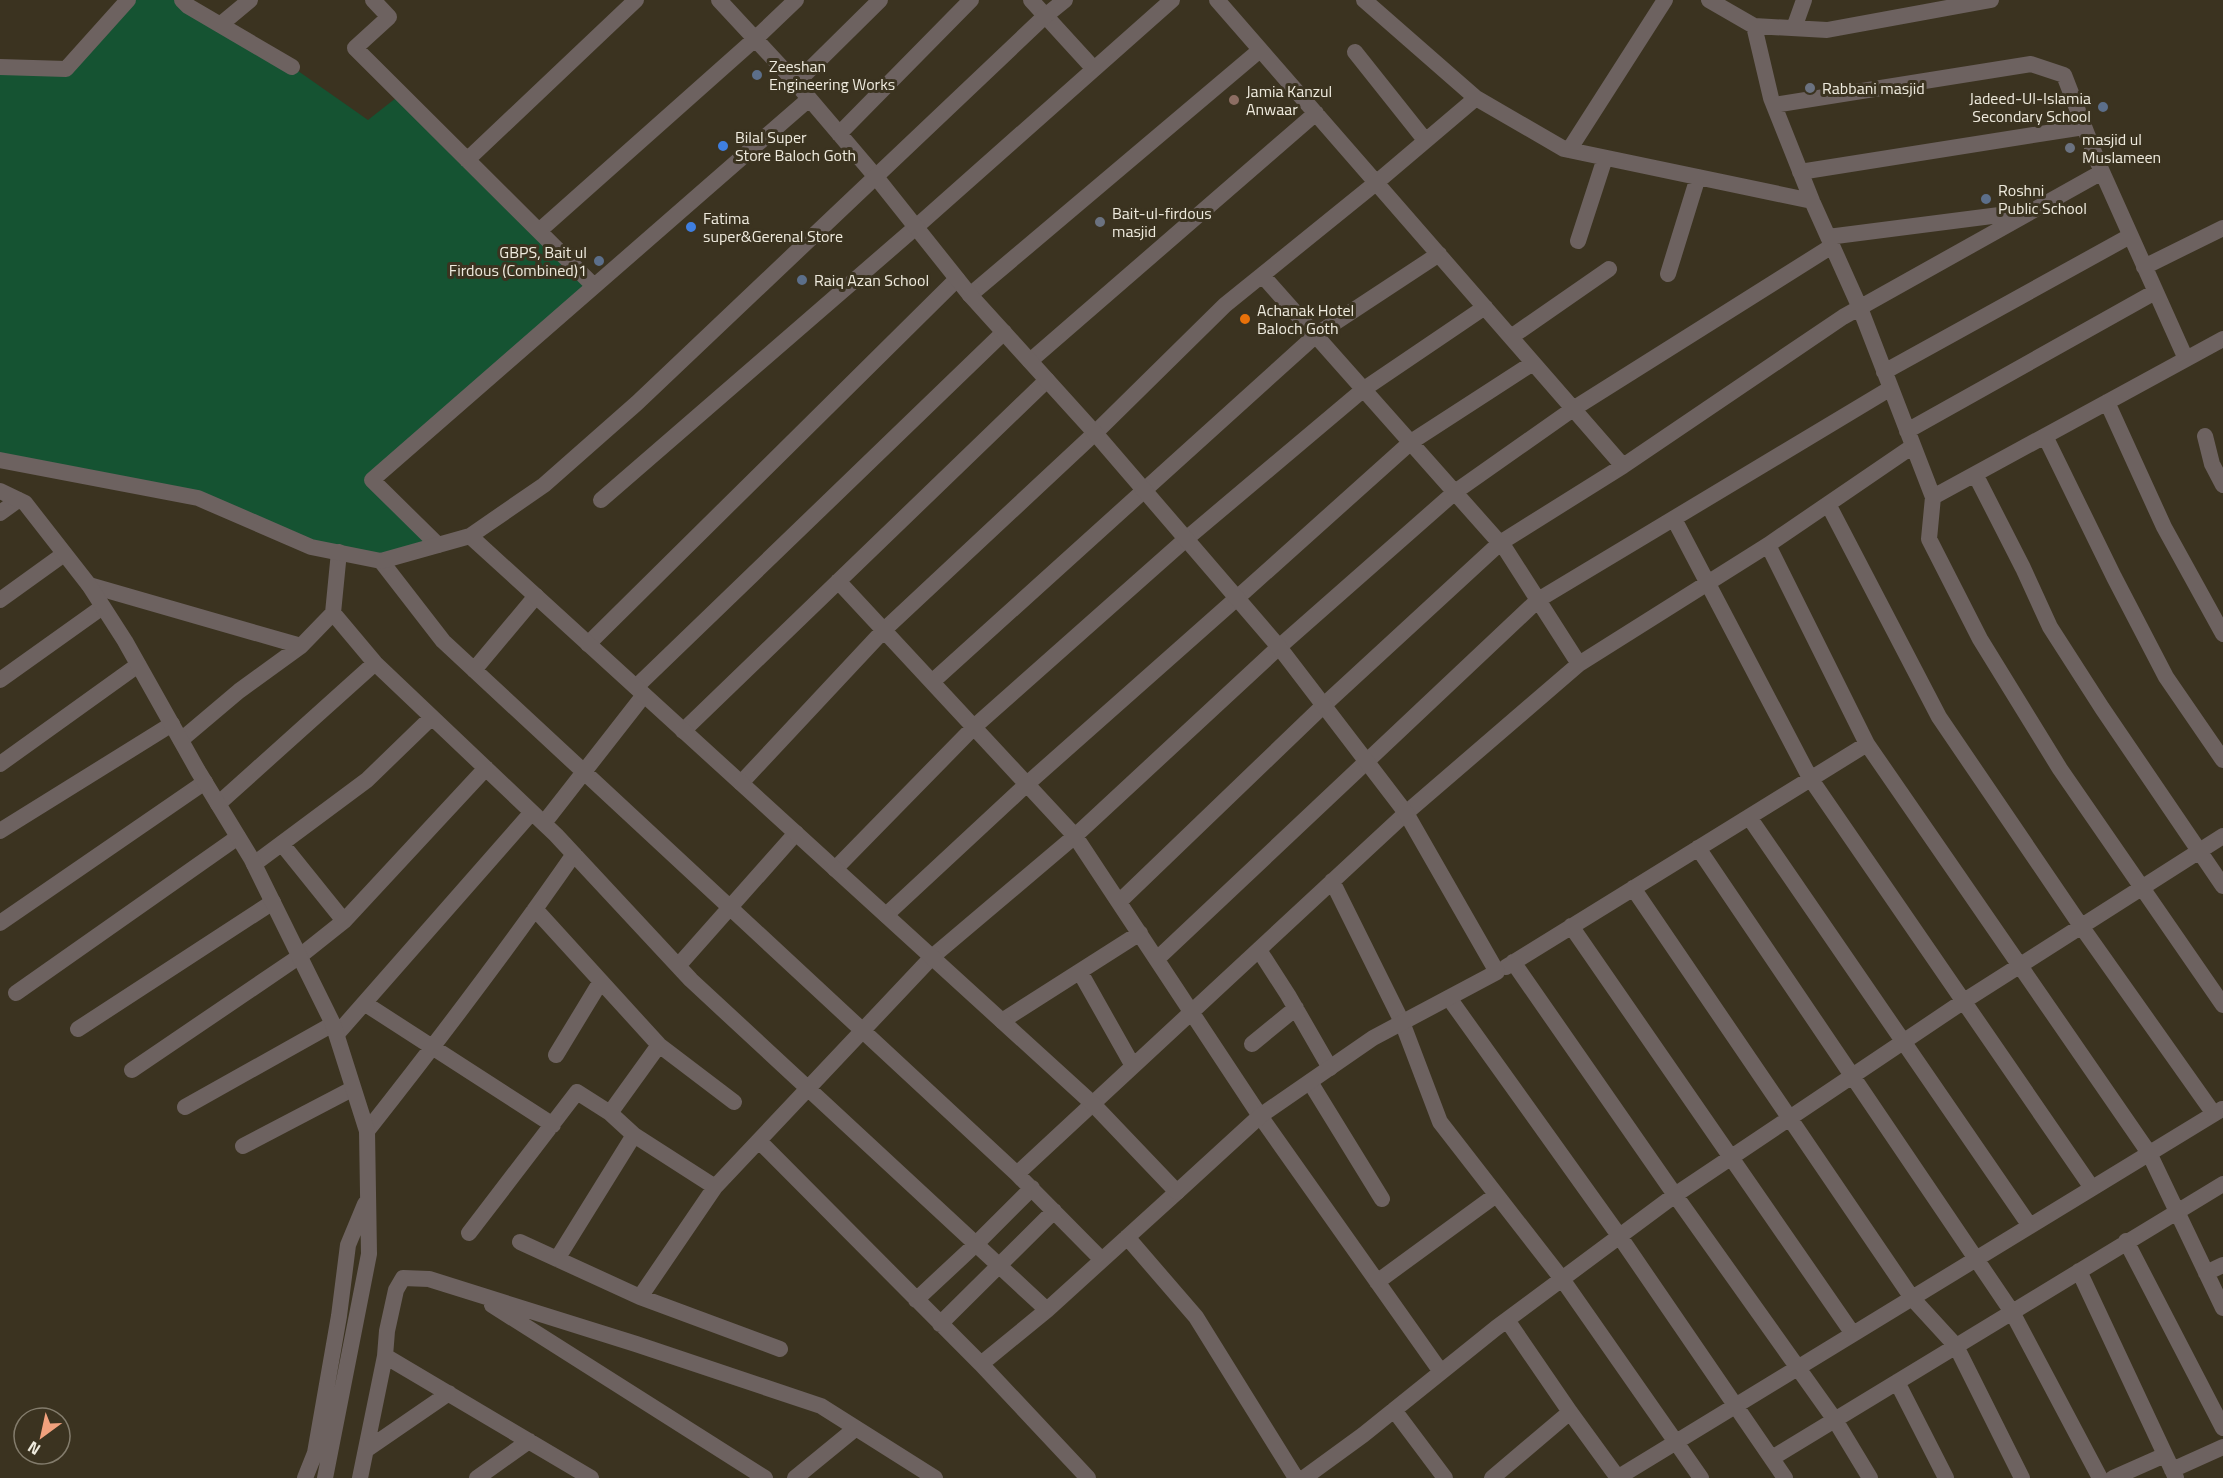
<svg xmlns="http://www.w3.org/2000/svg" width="2223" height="1478" font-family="'Titillium Web',sans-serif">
<rect width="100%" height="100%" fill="#3b3320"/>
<path fill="#155332" d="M127,0H181L291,66L368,120L401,94L594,286L371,479L438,544L380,560L310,546L198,497L0,459V66L66,68Z"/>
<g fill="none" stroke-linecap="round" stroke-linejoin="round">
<path stroke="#6d6260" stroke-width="16" d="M182,0L188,6L292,67
M373,0L389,17L355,48L594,286
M719,0L796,83L876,177
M1031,0L1094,69
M1217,0L1623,466
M1364,0L1476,98
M1709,0L1754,26L1827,30L1991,0
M220,25L250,0
M1754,26L1771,98L1812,201L1860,308L1933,497L1929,539L1980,639L2060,769L2223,1005
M1794,28L1804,0
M1355,52L1425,140
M0,67L66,69L128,0
M796,83L880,0
M1774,105L2031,64L2064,75L2099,165L2186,359
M839,134L971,0
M1569,150L1665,0
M467,160L636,0
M1800,172L2084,127
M539,231L755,39L796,0
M1828,237L2023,212
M1578,241L1605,158
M2144,267L2223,228
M1668,274L1698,177
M1262,275L1506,550L1579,664
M970,295L1260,50
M1511,337L1609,269
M1030,361L1316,113
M1884,372L2130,236
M2107,402L2164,527L2223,634
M1907,431L2155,292
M2045,436L2114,577L2166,677L2223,760
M2205,436L2212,464L2223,485
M1975,474L2023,568L2050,627L2102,708L2223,886
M1933,497L2223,339
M601,500L916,227L1172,0
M1828,504L1939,717L2081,926L2214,1114
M0,513L18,500
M1674,519L1810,778L2092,1188
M438,545L372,480L809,99
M1768,545L1867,744L2149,1153L2223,1308
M339,552L333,613L375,663L556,835L691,980L1047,1310
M381,561L443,641L1017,1174L1102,1260
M838,581L1075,836L1260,1116L1441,1372
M89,585L301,646
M0,600L64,554
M588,644L957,279
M474,670L536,596
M0,680L101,608
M932,682L1316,335L1439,254
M636,687L1004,332
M683,731L1047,380
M181,740L239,691L301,646L333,613
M0,764L138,665
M741,783L884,630L1095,433L1225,305L1377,182L1476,98L1564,149L1812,201
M218,804L375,663
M1749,817L2030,1226
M544,823L644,695
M0,831L172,724
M282,844L344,921
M1698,848L2012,1312L2100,1478
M254,864L367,780L432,717
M835,869L974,727L1186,539L1364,389L1485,307
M1332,881L1402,1022L1440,1122L1562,1279L1701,1478
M1633,888L1912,1298L1956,1346L2022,1478
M1119,902L1324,705L1500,543L1623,466L1843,317L2102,172
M535,909L659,1045L734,1102
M886,915L1027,784L1237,598L1411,442L1533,363
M0,923L205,782
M1571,926L1853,1334
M1259,950L1288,995L1330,1068
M1157,959L1538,600L1891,388
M1513,962L1675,1195L1835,1420L1870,1478
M678,966L796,833
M1506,967L1867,744
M1080,972L1133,1066
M16,993L238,837
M1449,998L1620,1237L1785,1478
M364,1003L553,1125
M1002,1021L1140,933
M78,1029L273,902
M337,1034L532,812
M1252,1044L1296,1008
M556,1055L601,981
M132,1070L300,956L344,921L486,768
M1310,1082L1382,1199
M185,1107L333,1024
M610,1113L659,1045
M367,1131C438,1041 508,949 574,854
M760,1142L981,1364L1088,1478
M243,1146L352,1089
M1017,1174L1406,813L1579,664L1768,545L1913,446
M469,1233L577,1092L610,1113L634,1135L715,1187
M1127,1237L1196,1317L1296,1478
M2126,1241L2223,1428
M520,1242L640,1297L780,1349
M557,1259L634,1135
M2079,1271L2176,1478
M2206,1273L2223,1265
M1377,1282L1496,1195
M640,1297L715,1187L932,957L1075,836L1279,647L1455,492L1573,409L1832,246
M916,1300L976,1244L1032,1188
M492,1305L765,1478
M1507,1320L1570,1412L1618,1478
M940,1324L1054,1211
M385,1356L591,1478
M981,1364L1047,1310L1177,1192
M1897,1382L1946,1478
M1394,1410L1445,1478
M366,1450L449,1393
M1772,1458L2223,1184
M2172,1470L2223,1447
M360,1478L385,1356L387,1331L396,1290L403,1278L429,1279L636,1344L821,1406L935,1478
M477,1478L529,1441
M795,1478L856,1428
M1304,1478L1363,1435L1496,1328L1675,1195L1964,1001L2223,836
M1492,1478L1570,1412
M1617,1478L2222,1109
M2113,1478L2165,1455"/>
<path stroke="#6d6260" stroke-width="16" d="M0,460L198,498L311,547L381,561L470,536L544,485L637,403L1044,17L1065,0
M0,491L25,503L89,585L125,641L198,771L251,858L333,1024L367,1131L369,1254L325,1478
M470,536L1093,1104L1177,1192L1260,1116L1373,1038L1497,972L1406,813L1279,647L1095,433L970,295L876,177
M305,1478L315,1453L339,1316L348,1245L365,1204"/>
</g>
<g fill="#5c6f8a" stroke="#3b3320" stroke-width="2">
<circle cx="757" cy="75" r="6"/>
<circle cx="2103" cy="107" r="6"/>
<circle cx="1986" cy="199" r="6"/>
<circle cx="599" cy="261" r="6"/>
<circle cx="802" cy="280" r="6"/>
</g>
<g fill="#6b7280" stroke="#3b3320" stroke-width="2">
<circle cx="1810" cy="88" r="6"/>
<circle cx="2070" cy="148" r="6"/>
<circle cx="1100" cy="222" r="6"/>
</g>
<circle fill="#8d6e63" stroke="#3b3320" stroke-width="2" cx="1234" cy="100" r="6"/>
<g fill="#3f7fe0" stroke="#3b3320" stroke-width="2">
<circle cx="723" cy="146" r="6"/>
<circle cx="691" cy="227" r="6"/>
</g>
<circle fill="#e8710a" stroke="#3b3320" stroke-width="2" cx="1245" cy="319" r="6"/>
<g text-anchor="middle" stroke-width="6" stroke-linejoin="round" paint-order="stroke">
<g font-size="16" fill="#eeeadd" stroke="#3b3320" text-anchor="start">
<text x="769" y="72">Zeeshan<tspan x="769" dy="18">Engineering Works</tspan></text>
<text x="1822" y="94">Rabbani masjid</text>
<text x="1246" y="97">Jamia Kanzul<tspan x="1246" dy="18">Anwaar</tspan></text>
<text x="2091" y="104" text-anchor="end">Jadeed-Ul-Islamia<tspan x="2091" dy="18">Secondary School</tspan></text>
<text x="735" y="143">Bilal Super<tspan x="735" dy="18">Store Baloch Goth</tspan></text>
<text x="2082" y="145">masjid ul<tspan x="2082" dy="18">Muslameen</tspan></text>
<text x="1998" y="196">Roshni<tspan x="1998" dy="18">Public School</tspan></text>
<text x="1112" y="219">Bait-ul-firdous<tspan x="1112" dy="18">masjid</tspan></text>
<text x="703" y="224">Fatima<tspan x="703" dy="18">super&amp;Gerenal Store</tspan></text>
<text x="587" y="258" text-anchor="end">GBPS, Bait ul<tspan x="587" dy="18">Firdous (Combined)1</tspan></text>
<text x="814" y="286">Raiq Azan School</text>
<text x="1257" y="316">Achanak Hotel<tspan x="1257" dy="18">Baloch Goth</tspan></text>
</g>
</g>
<g transform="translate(42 1436) rotate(213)"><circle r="28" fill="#3b3320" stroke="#837c6c" stroke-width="1.5"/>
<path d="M0-4.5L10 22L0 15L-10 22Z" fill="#f1a17d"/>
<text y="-9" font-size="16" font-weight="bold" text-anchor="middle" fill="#eeeadd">N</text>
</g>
</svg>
